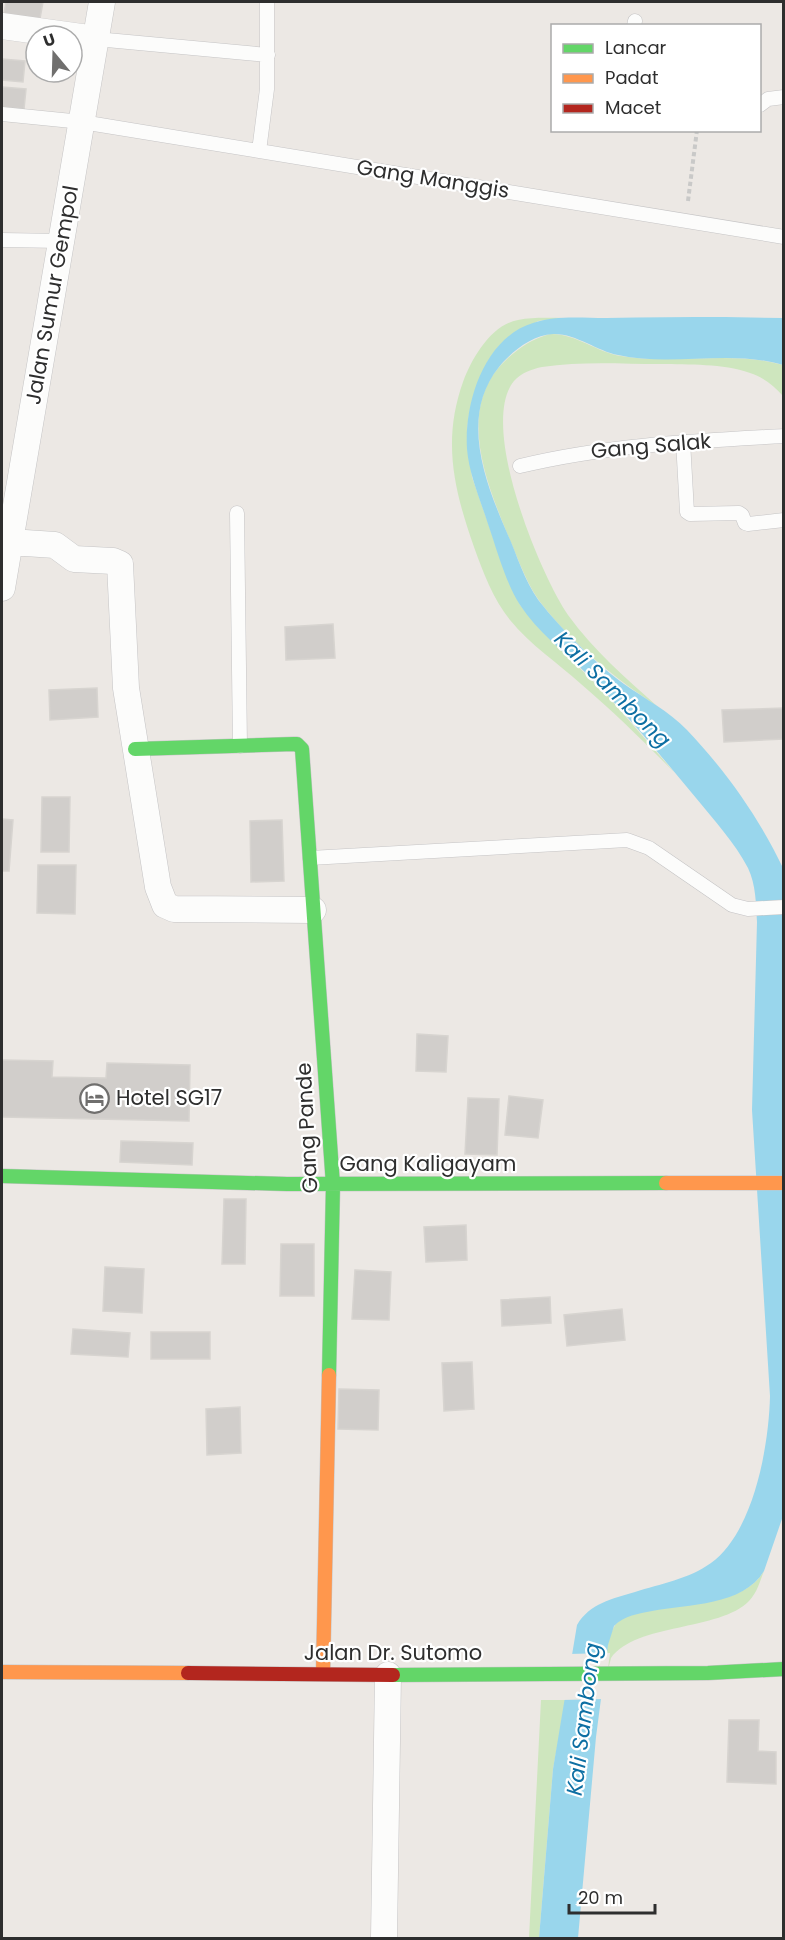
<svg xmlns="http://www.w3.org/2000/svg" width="785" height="1940" font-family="Poppins,sans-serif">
<rect width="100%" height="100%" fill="#ece8e4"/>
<path fill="#cee6be" d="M564,318L538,321L499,346L488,361L473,397L469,414L467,429L472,477L494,540L520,605L540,629L606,694L674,772C644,742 614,712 581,684C558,663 530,645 510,620C493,599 483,572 474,547C454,490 442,441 463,382C472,358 491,325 518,320C533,317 549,318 564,318Z
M550,334C575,333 596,352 621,356C673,365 732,350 783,365V396C774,386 763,377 750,373C722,363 690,365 660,364C621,364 581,361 542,367C532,369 521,373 514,381C478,425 540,574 568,615C593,650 626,678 657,706C617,680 574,645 544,607C528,588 519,561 509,538C487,484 454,407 507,359C520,347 532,339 550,334Z
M764,1571C760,1581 757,1593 749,1601C720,1631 636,1623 611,1658L601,1699C604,1681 605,1641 614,1627C632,1596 736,1619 764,1571Z
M541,1700H566L553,1769L539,1938H529Z"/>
<path fill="#99d6ec" d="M725,317L783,318V365C730,349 672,367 618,355C597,351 575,333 553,334C532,335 511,352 499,367C457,419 488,489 511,542C520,564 528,589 544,607C563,631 600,667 624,684C645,699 669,711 687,730C726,771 760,819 784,870L783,1516L764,1571C743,1606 688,1604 652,1611C638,1614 625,1615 614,1626L608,1645L596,1737L578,1938H539L553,1769L577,1625C590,1603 612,1599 635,1592C660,1584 689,1579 711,1563C754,1532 769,1445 770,1396L752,1110L757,922C756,904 756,885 748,868C735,843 714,820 696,798C661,756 626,713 587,674C564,652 537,631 520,605C505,581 497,550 488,524C480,499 469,474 467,449C464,403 484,338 533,323C556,315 582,318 606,318C646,317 686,317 725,317Z"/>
<path fill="#ece8e4" d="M610,1653L604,1699L562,1700L568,1654Z"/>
<path fill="#d1cecb" stroke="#d7d4d0" stroke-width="1.5" d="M6,2H43L39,24L3,19Z
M2,59L25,61L23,82L2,80Z
M2,87L26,89L24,109L2,107Z
M333,624L335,658L286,660L285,627Z
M97,688L98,717L50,720L49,690Z
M784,708V739L724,742L722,710Z
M42,797H70L69,852H41Z
M2,819L13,820L9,871H2Z
M282,820L284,881L251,882L250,821Z
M38,865H76L75,914L37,913Z
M417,1034L448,1036L446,1072L416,1071Z
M2,1060L53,1061L52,1077L106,1078L107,1063L190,1065L189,1121L2,1117Z
M509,1096L543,1100L538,1138L505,1135Z
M468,1098L499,1099L497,1155L465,1154Z
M121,1141L193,1143L192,1165L120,1162Z
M224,1199H246L245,1264H222Z
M466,1225L467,1260L426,1262L424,1227Z
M281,1244H314V1296H280Z
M105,1267L144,1269L142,1313L103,1311Z
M355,1270L391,1272L389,1320L352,1319Z
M550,1297L551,1323L502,1326L501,1300Z
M622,1309L625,1340L567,1346L564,1315Z
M73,1329L130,1333L128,1357L71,1354Z
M151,1332H210V1359H151Z
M472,1362L474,1409L444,1411L442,1363Z
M339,1389L379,1390L378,1430L338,1429Z
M240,1407L241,1453L207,1455L206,1409Z
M729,1720H759L758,1751L776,1752V1784L727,1782Z"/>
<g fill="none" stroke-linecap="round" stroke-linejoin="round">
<defs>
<path id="lane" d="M634,26L635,21
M96,39L268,55
M760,105L768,99L784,97
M2,114L82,122L784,237
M259,151L267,89V2
M2,240L62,241
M683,441L687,512L690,514L739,513L742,515L745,523L748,524L784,520
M520,466C607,445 695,441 784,436
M237,513L240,746
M310,858L627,840L649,848L732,905L748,909L784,907"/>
<path id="street" d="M2,26L96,39
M10,542L55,545L74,559L113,561L120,564L126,688L158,887L165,905L174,909L313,910
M2,588L102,2
M384,1938L388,1675"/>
<path id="fast" d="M135,749L294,744H297L302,749L333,1185L329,1375
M2,1176L287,1184L666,1183
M393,1675L708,1673L784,1669"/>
<path id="slow" d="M666,1183H784
M2,1672L188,1673
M323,1674L329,1375"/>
<path id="jam" d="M188,1673L393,1675"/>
</defs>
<use href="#lane" stroke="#c5c4c5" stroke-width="15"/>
<use href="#street" stroke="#c5c4c5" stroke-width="27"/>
<use href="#fast" stroke="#c5c4c5" stroke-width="15"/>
<use href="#slow" stroke="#c5c4c5" stroke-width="15"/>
<use href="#jam" stroke="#c5c4c5" stroke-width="15"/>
<path stroke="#c9c9c8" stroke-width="4" stroke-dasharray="4.5 3" stroke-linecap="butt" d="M688,201L697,130"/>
<use href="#lane" stroke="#fcfcfb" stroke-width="14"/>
<use href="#street" stroke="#fcfcfb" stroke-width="26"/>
<use href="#fast" stroke="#63d668" stroke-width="14"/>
<use href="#slow" stroke="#ff974d" stroke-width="14"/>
<use href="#jam" stroke="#b3261e" stroke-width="14"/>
</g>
<defs>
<symbol id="hotel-ring" viewBox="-11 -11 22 22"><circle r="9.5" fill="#fff" stroke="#706f6e" stroke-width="1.5"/><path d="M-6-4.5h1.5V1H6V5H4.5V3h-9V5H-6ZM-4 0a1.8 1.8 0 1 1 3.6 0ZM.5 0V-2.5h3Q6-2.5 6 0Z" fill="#706f6e"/></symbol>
</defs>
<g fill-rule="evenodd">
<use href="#hotel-ring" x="78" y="1082" width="33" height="33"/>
</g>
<g text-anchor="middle" stroke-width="4.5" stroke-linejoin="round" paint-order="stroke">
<g font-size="21" fill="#2e2e2e" stroke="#fff">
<text transform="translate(433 179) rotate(9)" y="7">Gang Manggis</text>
<text transform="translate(52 295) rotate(-80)" y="7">Jalan Sumur Gempol</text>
<text transform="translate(651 446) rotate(-5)" y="7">Gang Salak</text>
<text transform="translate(307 1128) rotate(-93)" y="7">Gang Pande</text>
<text x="428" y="1171">Gang Kaligayam</text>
<text x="393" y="1660">Jalan Dr. Sutomo</text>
</g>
<g font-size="21" fill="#2e2e2e" stroke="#fff" text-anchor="start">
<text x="116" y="1105">Hotel SG17</text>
</g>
<g font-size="22" font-style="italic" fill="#0d6fa3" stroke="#fff">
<text transform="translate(613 689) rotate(45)" y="8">Kali Sambong</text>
<text transform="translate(583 1719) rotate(-83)" y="8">Kali Sambong</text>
</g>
</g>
<rect width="785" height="1940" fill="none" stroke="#2e2e2e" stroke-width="6"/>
<rect x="551" y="24" width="210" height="108" fill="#ffffff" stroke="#ababab" stroke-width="1.5"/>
<rect x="563" y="44" width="30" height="9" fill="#63d668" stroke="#ababab" stroke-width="1.5"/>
<text x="605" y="54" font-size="18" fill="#2e2e2e">Lancar</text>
<rect x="563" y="74" width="30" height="9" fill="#ff974d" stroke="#ababab" stroke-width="1.5"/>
<text x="605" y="84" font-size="18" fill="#2e2e2e">Padat</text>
<rect x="563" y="104" width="30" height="9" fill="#b3261e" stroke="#ababab" stroke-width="1.5"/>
<text x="605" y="114" font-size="18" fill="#2e2e2e">Macet</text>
<g transform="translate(54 54) rotate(341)"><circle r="28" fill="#ffffff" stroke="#ababab" stroke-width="1.5"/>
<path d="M0-4.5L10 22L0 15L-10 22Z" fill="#706f6e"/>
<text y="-9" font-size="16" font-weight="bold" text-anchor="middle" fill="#2e2e2e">U</text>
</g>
<path d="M569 1904v9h86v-9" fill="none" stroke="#2e2e2e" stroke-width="3"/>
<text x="578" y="1904" font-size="18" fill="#2e2e2e" stroke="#ffffff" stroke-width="4.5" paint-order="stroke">20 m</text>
</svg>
